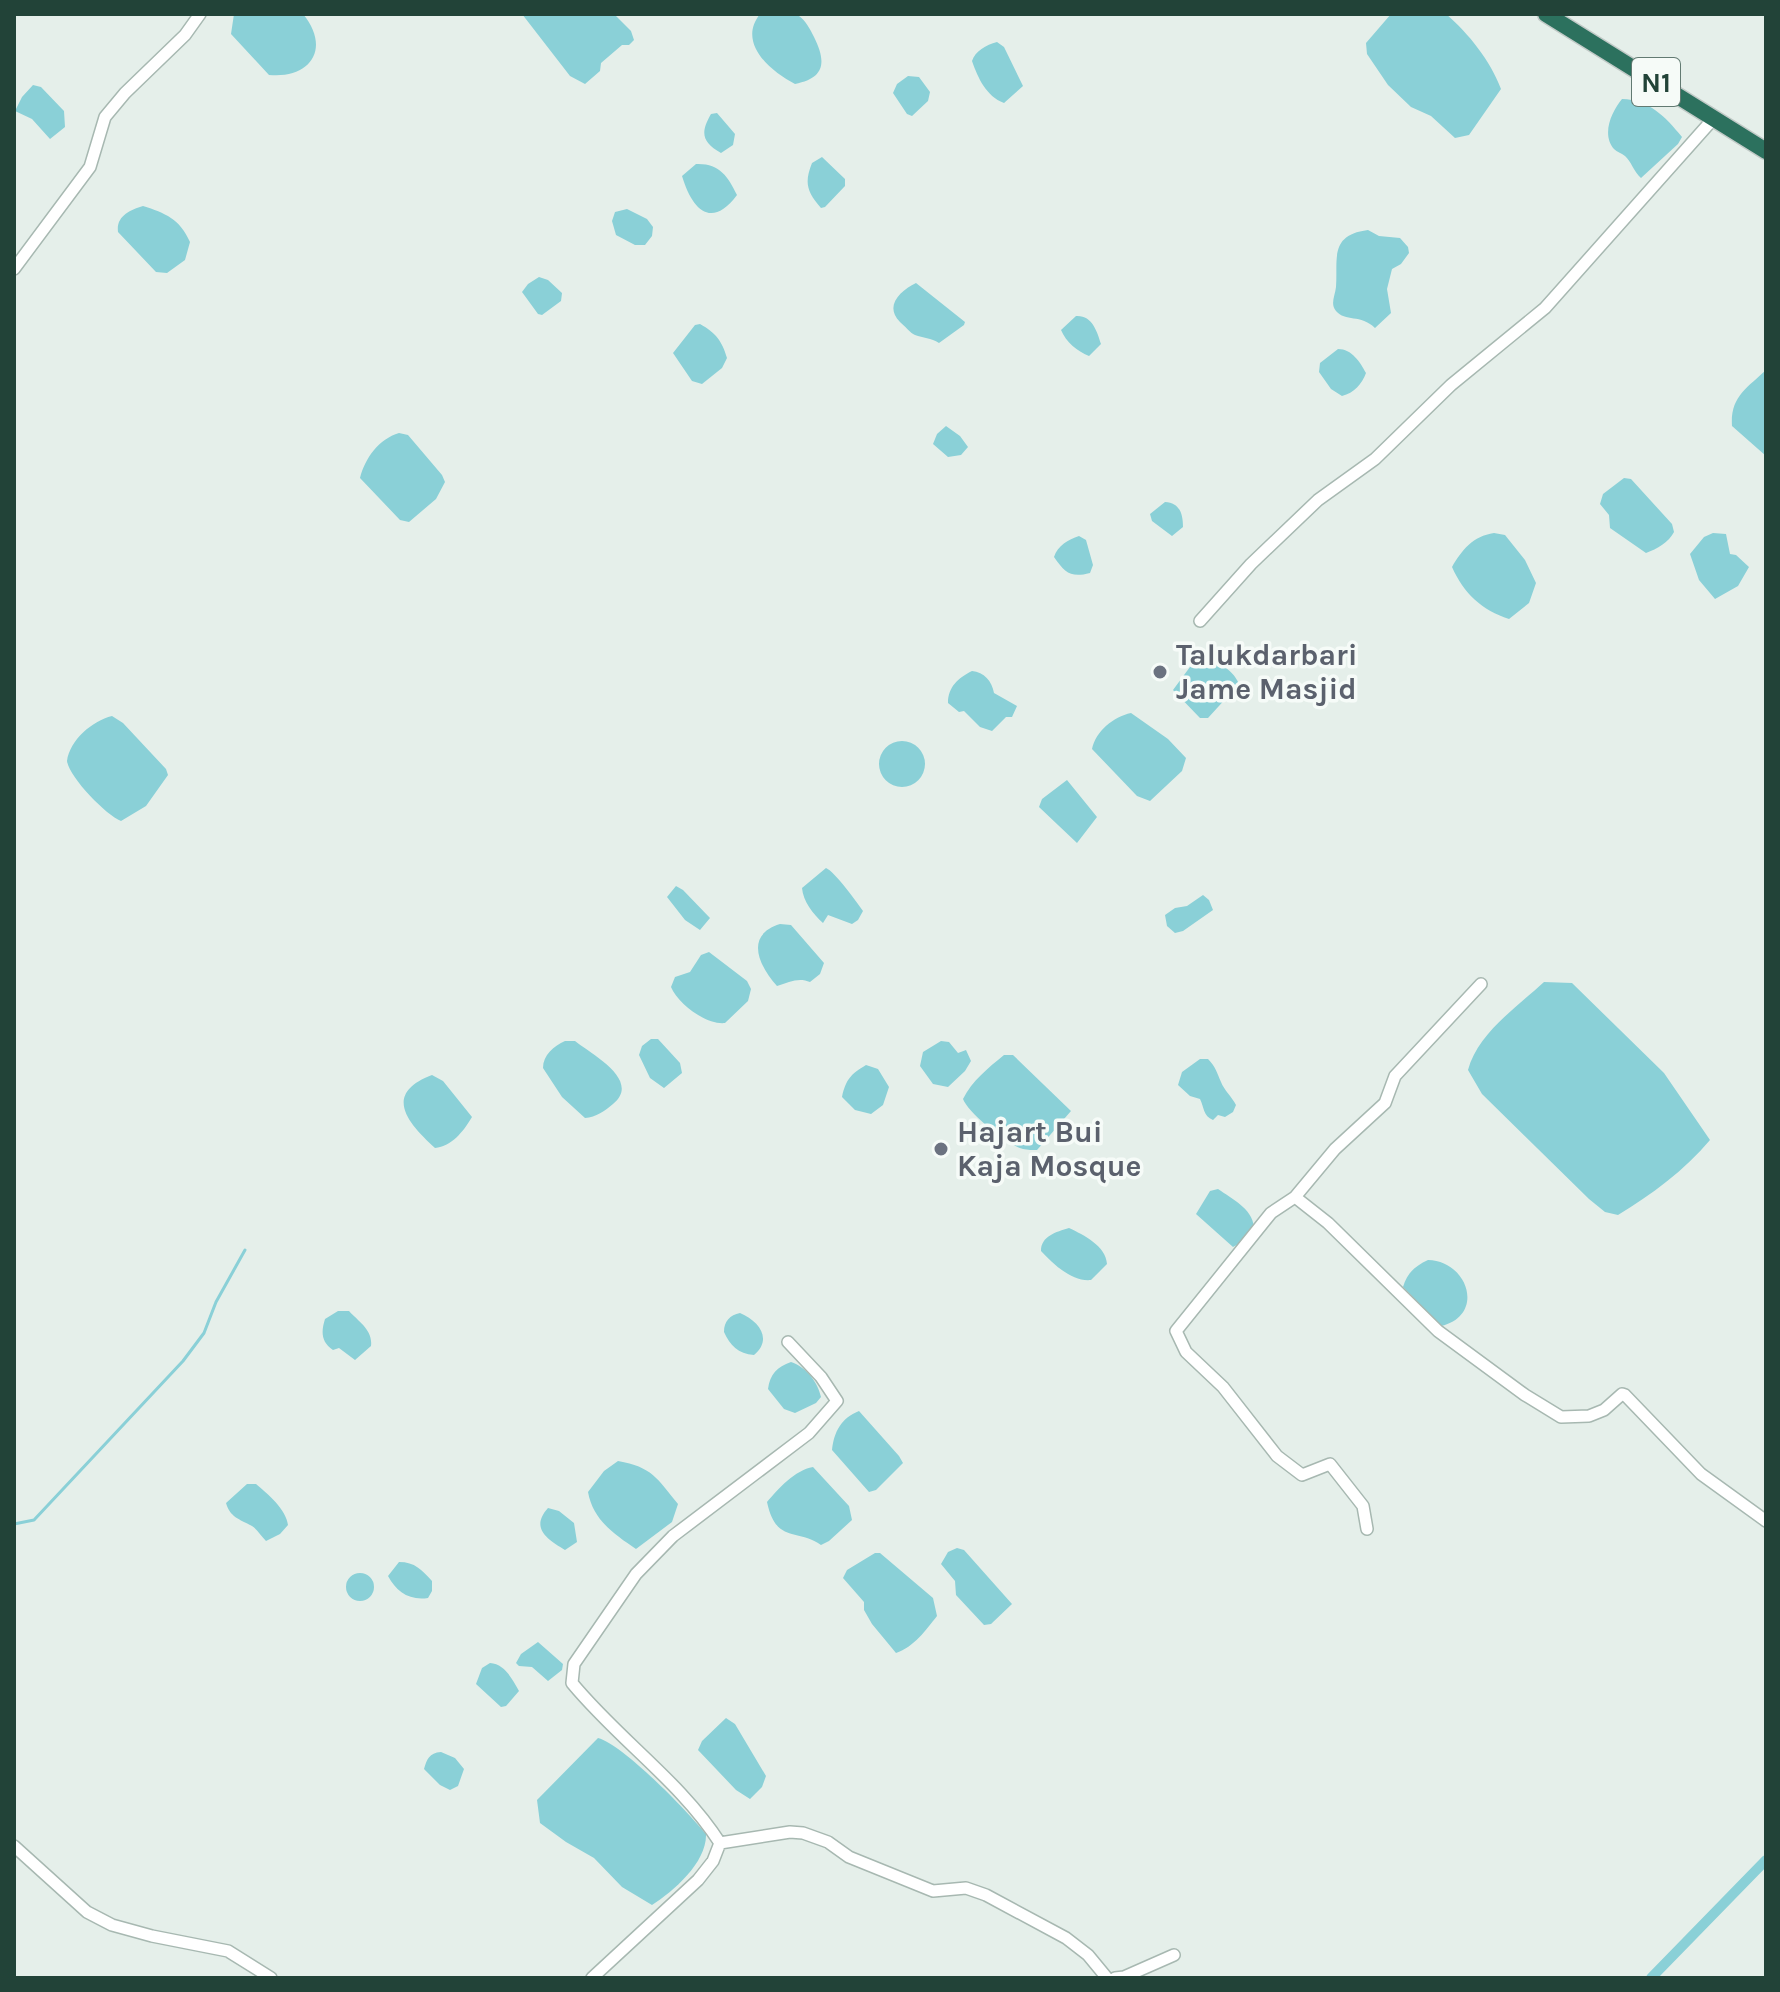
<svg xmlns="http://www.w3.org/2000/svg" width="1780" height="1992" font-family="Karla,sans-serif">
<rect width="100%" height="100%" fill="#e5efea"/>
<path fill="#8ad0d7" d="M234,14H303C331,48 311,79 269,75L231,34Z
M522,14H614L631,31L634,40L629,45H622L601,63L600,71L585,84L570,76Z
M760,14C771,14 790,11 799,16C806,21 810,29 814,37C826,61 826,78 795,84C770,71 737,43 760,14Z
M1391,14H1446C1469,34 1490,60 1501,89L1469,135L1455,138L1431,116L1411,107L1388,85L1367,54L1366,43Z
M997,42L1004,47L1023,86L1004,103C986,96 978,78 972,61C975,51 986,45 997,42Z
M908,76L919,77L930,92L928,101L912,116L907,114L893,93L897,84Z
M33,85L41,87L64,111L65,127L50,139L32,119L15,111L22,97Z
M1622,99C1649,100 1665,116 1682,137L1678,144L1641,178C1634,172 1631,161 1625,156C1621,153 1617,152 1614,149C1601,134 1612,111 1622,99Z
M717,113L735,134L733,145L721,153C702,142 700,133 711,114Z
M822,157L845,179V186L825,207L821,208C807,192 804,183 812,163Z
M696,164C719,163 728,176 737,195C711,230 692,209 682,176Z
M143,206C165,213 180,219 190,242L185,260L167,273L156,272L118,232C116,216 130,210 143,206Z
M627,209L647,219L653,227L652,236L645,245H635L616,235L612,221L615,212Z
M1368,230L1379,236L1400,238L1408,247L1409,253L1401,264L1392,269L1387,289L1391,313L1375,328C1361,314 1345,322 1336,311C1330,304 1335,296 1336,287C1338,259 1329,235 1368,230Z
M539,277L548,280L562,293L561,301L542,315L538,314L522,292L528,284Z
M916,283L965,322L964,325L939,343C931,338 923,338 915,335C910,333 905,326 900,322C884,306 900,291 916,283Z
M1076,316C1092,315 1097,331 1101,344L1089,356C1077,351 1066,342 1061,330Z
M700,324C716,333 722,341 727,358L722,368L702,384L692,381L673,353L695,325Z
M1338,349C1352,349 1360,362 1366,373C1362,384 1354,393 1342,396L1331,389L1319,372L1320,363Z
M1766,370V456L1732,426C1730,397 1747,388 1766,370Z
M946,426L960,436L968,447L961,455L948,457L933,444L937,434Z
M399,433L408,435L442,475L445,482L436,499L409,522L400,520L360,478C365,458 379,439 399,433Z
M1624,478L1631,479L1672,524L1674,532C1669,542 1657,549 1646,553L1610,528L1609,515L1600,504L1603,494Z
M1165,502C1180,503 1183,514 1183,527L1172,536L1152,521L1150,514Z
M1494,533L1505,535L1525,560L1536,583L1529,603L1509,619C1482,610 1464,594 1452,567C1462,550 1473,536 1494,533Z
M1713,533L1726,534L1730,554L1736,555L1749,567L1738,586L1715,599L1699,580L1690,554L1704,537Z
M1079,536L1086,540L1093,565L1090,573C1071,578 1065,573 1054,557C1058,545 1068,540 1079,536Z
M1201,652C1213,663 1232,666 1239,684L1208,718H1200L1173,690Z
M972,671C984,672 992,681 994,693L1017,706L1012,717H1006L992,731L980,727L964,711L959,712L948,703C948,687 958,678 972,671Z
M1131,713L1168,739L1186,758L1182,771L1150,801L1137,796L1092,749C1096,731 1113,717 1131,713Z
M112,716L123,723L166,769L168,775L146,806L121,821C106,815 69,777 67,761C70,740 92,721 112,716Z
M879 764a23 23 0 1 1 46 0a23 23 0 1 1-46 0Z
M1067,780L1097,817L1077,843L1039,807L1042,799Z
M826,868C834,871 857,902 863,911L858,920L852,924L828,915L823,923C813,914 803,901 802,888Z
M676,886L683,890L710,918L700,930L685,920L667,897Z
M1203,895L1209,900L1213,910L1183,931L1175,933L1167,926L1165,915L1175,908L1187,906Z
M780,924L791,925L824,963L820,974L810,982C799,977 789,982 777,986C759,966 744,935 780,924Z
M709,952L747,981L751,989L748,1001L725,1023C706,1025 678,1004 671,987L675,977L690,972L701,955Z
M1544,982L1572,983L1664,1073L1710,1140C1685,1170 1651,1195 1618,1215L1605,1212L1589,1199L1482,1094L1468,1070C1478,1033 1517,1007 1544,982Z
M651,1039H658L680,1063L682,1073L664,1088L650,1078L639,1055L642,1046Z
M565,1041H575C591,1054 642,1080 613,1104C605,1111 596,1117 585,1118L562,1097L543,1068C543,1055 554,1046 565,1041Z
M941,1041L949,1042L958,1053L966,1050L971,1061L965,1071L948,1087L933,1084L920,1066L923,1052Z
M1004,1055H1013L1071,1111L1037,1150C1032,1150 1028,1150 1023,1149C1009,1146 968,1113 963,1099C972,1081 988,1068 1004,1055Z
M1200,1059H1208C1216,1067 1217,1073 1221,1082C1224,1090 1232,1097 1236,1105L1233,1112L1225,1117L1218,1115L1213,1120C1203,1116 1204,1107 1200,1099L1190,1096L1178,1085L1182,1072Z
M866,1065L878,1069L889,1087L883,1105L871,1114L855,1110L842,1097C846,1079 851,1074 866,1065Z
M432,1075L443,1081L472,1117C463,1132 452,1146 435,1148C408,1123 382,1094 432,1075Z
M1218,1189C1232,1199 1252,1208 1254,1227L1244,1241L1233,1247L1196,1214L1210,1191Z
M1069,1228C1084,1235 1106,1246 1107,1264L1091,1280C1072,1282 1053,1264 1041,1251C1041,1236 1056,1232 1069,1228Z
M1428,1260C1468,1261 1486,1315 1441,1326L1403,1287C1407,1273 1415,1266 1428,1260Z
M338,1311H349C359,1322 373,1330 371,1346L355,1360L339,1348L333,1350C321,1342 321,1332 325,1319Z
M740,1313C759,1321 773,1339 754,1355C738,1354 730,1345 724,1332C724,1321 730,1315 740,1313Z
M791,1362C806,1367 818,1382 821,1397L816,1403L795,1413L784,1409L768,1389C770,1374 777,1367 791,1362Z
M859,1411L899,1456L903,1463L876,1490L869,1492L832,1450C834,1432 841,1418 859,1411Z
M618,1461C652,1467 657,1478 678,1504L672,1522L636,1549C614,1534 593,1520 588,1492L604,1471Z
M813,1467L849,1506L852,1520L829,1541L821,1545C797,1528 776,1544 767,1502C778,1489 795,1470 813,1467Z
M247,1484H256C268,1494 286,1509 288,1525L280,1534L266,1541C261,1536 257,1529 252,1526C239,1519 230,1517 226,1503Z
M548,1508L559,1511L574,1523L577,1542L565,1550C547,1539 530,1528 548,1508Z
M957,1548L964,1550L1012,1604L991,1624L984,1625L956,1595L955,1581L941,1564L948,1552Z
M875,1553H880L933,1598L937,1616C926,1630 914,1647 896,1653L872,1624L864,1610V1602L843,1578L847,1570Z
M399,1562C415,1562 422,1570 432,1581V1591L428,1598C409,1601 396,1591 388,1576Z
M346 1587a14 14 0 1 1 28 0a14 14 0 1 1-28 0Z
M538,1642L563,1664L562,1670L548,1681L532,1667L519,1666L516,1663L521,1654Z
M490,1663C505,1664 512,1679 519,1691L506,1706L501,1707L476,1684L482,1668Z
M726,1718L735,1724L766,1776L762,1787L750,1799L736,1790L698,1750L702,1741Z
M598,1738C624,1745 687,1811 706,1834C707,1862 674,1891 652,1905L622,1887L594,1858L566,1842L540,1823L537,1800Z
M441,1752L455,1758L464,1769L458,1786L450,1790L440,1785L424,1769C427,1759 429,1753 441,1752Z"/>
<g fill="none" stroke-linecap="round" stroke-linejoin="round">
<path stroke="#8ad0d7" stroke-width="3" d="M14,1524L34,1520L183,1361L204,1333L216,1302L245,1250"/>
<path stroke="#8ad0d7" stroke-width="10" d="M1651,1978L1766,1860"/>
<defs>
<path id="minor" d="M14,269L90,167L105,117L125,93L185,35L200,14
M1200,621L1251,564L1318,500L1375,459L1451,385L1545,308L1714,118
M1295,1197L1328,1223L1438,1331L1525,1395L1561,1417L1589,1416L1604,1410L1622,1394L1625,1395L1701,1474L1766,1521
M1367,1529L1363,1506L1330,1464L1302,1475L1277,1456L1223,1387L1186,1352L1176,1331L1271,1213L1295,1197L1335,1149L1385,1103L1395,1076L1481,984
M720,1843C681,1782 619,1740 572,1683L574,1664L636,1574L673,1536L809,1433L837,1401L821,1377L788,1342
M14,1846L87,1912L112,1925L152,1936L228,1951L271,1978
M592,1978L698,1880L713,1861L720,1843L790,1832L803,1833L828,1842L849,1857L933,1891L966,1888L986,1895L1066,1938L1088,1955L1107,1978
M1115,1978L1124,1977L1174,1955"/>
<path id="highway" d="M1546,14L1766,151"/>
</defs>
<use href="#minor" stroke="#a7b8b1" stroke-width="14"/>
<use href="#highway" stroke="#c1cac7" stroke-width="19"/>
<use href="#minor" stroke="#fff" stroke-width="11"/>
<use href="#highway" stroke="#2c715e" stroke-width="16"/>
</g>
<g fill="#6b7280" stroke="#f6fbf8" stroke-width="3">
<circle cx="1160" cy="672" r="8"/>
<circle cx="941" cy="1149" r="8"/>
</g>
<g text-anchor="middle" stroke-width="7" stroke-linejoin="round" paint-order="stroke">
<rect fill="#f6fbf8" stroke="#627a72" stroke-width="2" x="1632" y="58" width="48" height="48" rx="6"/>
<g font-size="28" font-weight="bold" fill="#224338">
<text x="1656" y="92">N1</text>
</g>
<g font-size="30" font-weight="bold" fill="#5b616d" stroke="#f6fbf8" text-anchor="start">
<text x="1176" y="665">Talukdarbari<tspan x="1176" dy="34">Jame Masjid</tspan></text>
<text x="957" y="1142">Hajart Bui<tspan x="957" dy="34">Kaja Mosque</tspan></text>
</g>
</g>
<rect width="1780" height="1992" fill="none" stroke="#224338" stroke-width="32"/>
</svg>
